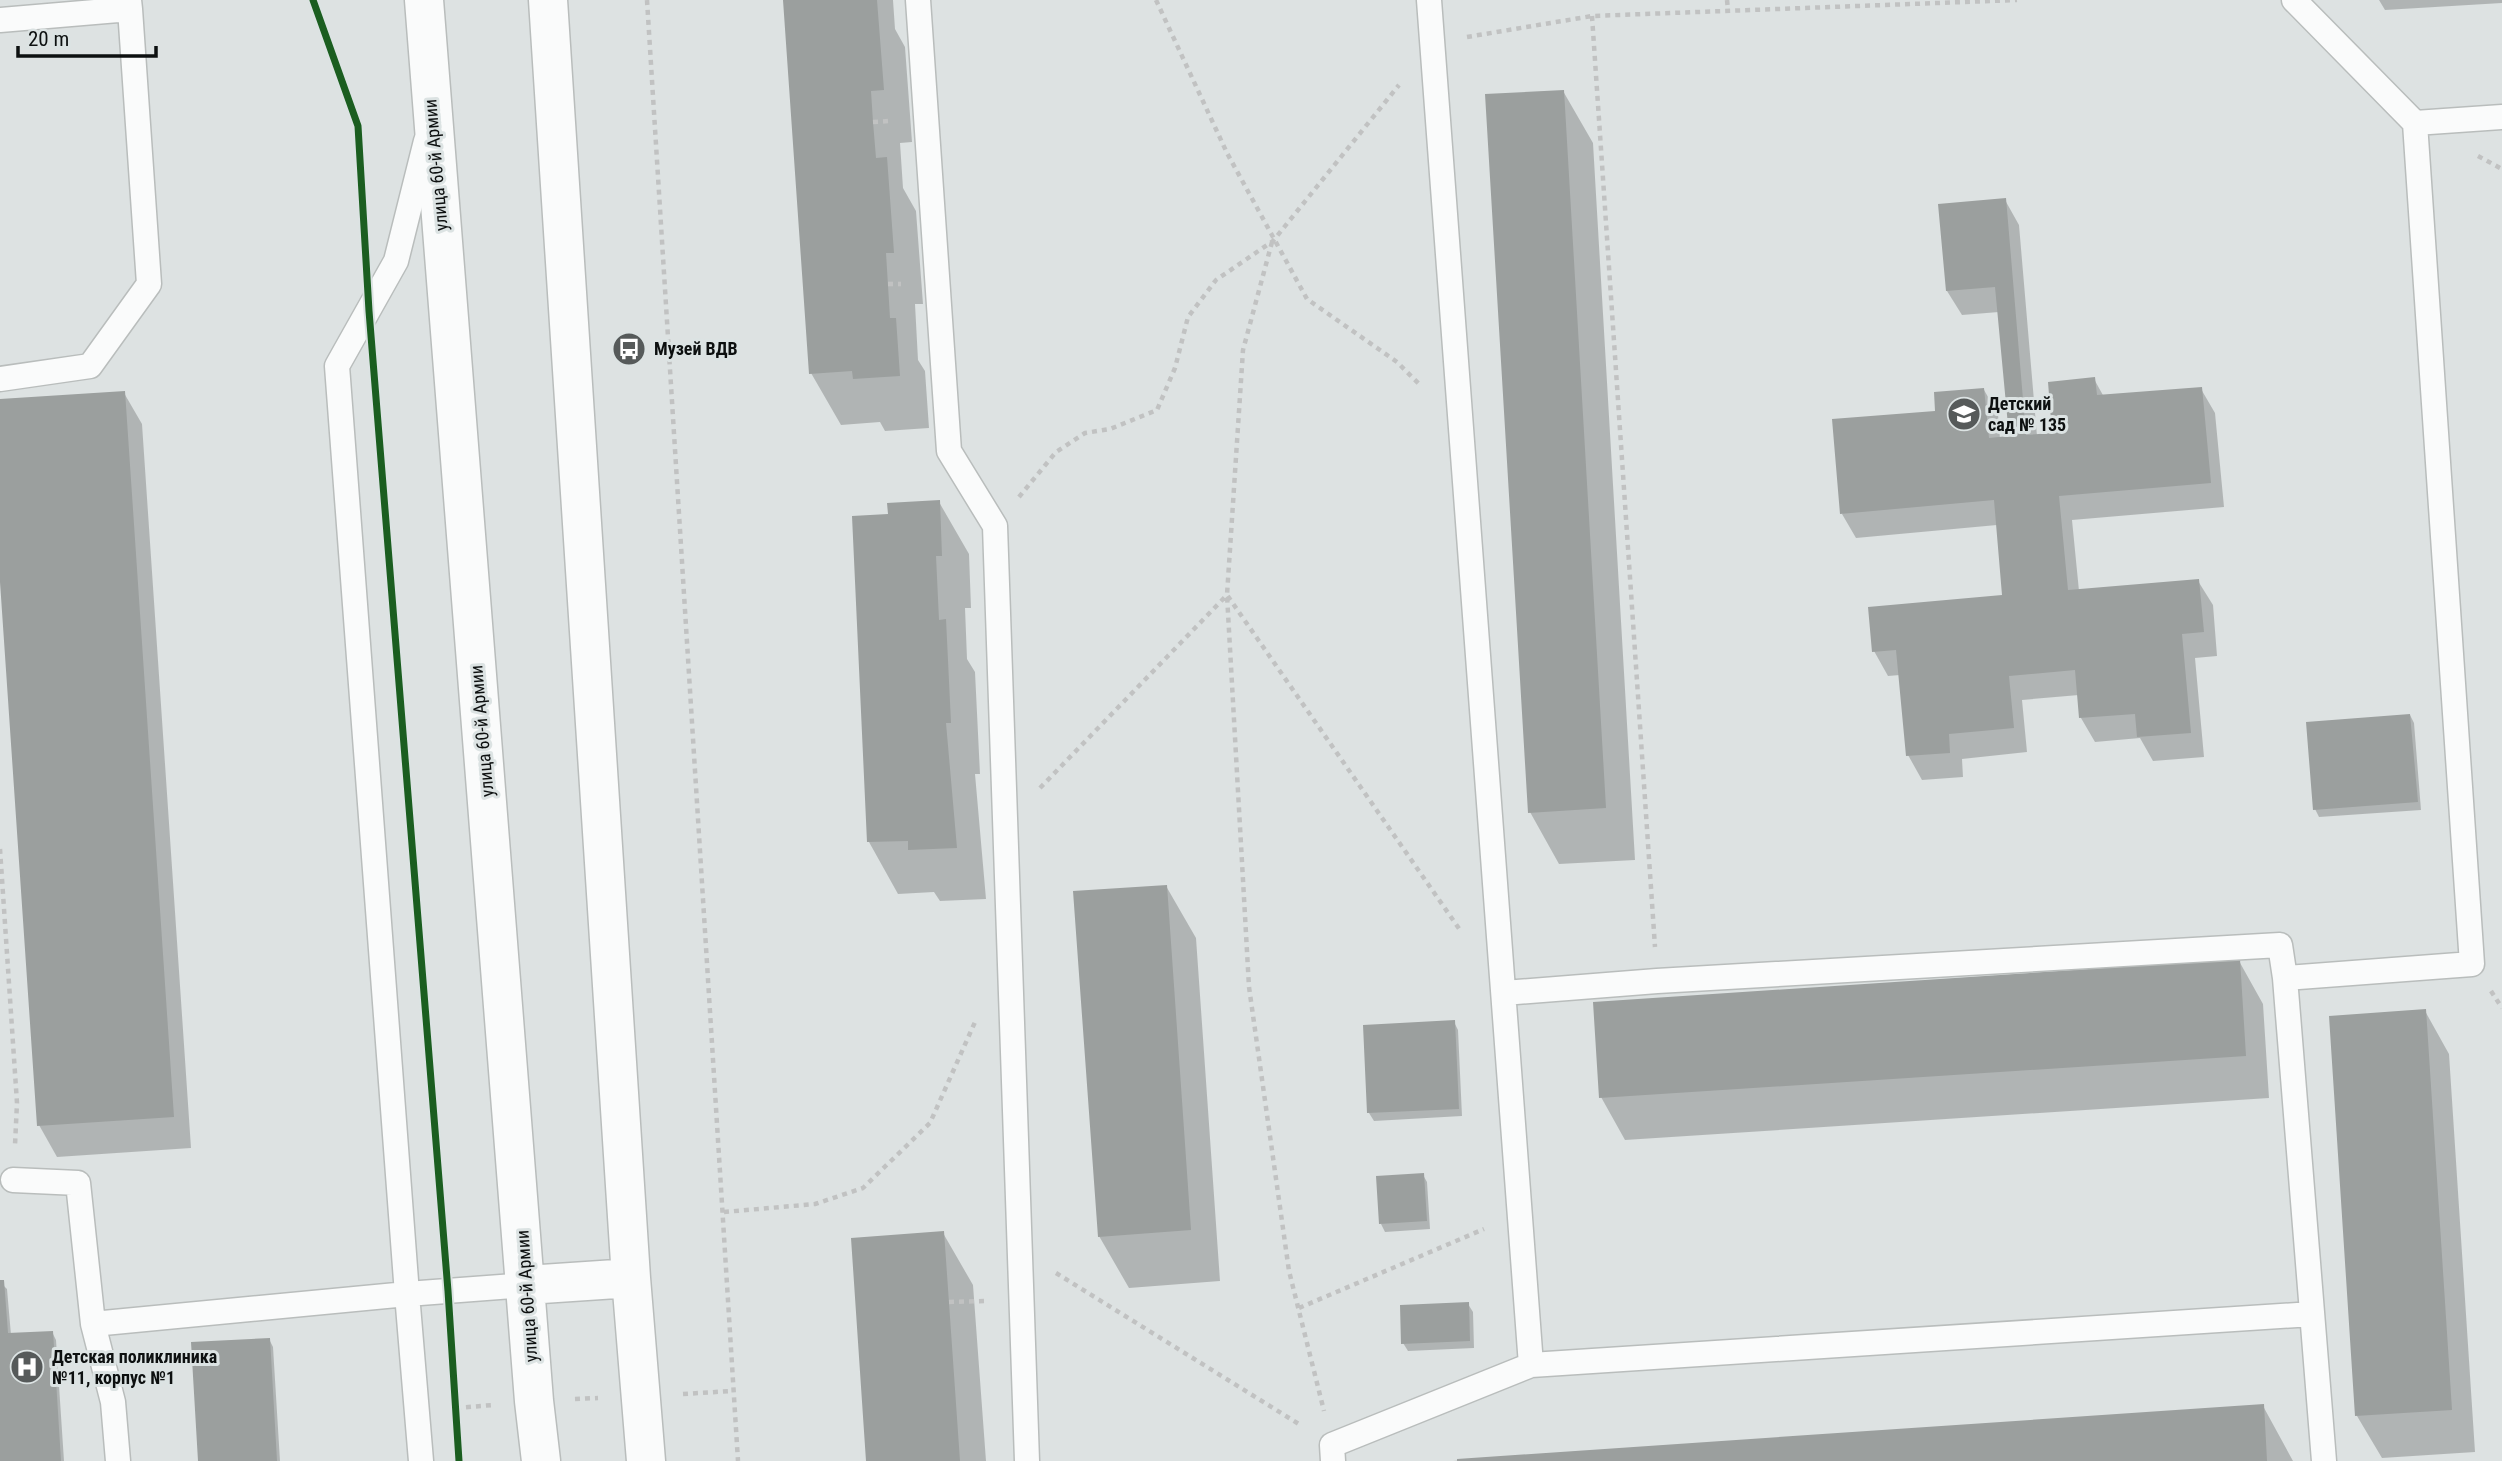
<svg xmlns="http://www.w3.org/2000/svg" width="2502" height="1461" font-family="'Roboto Condensed',sans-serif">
<rect width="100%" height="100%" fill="#dde2e2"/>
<path fill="#0003" d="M784,0H893L895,29L905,47L912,142L900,143L903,188L916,211L923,304H915L918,360L925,371L929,428L885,431L880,422L841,425L811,373Z
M2379,0H2502V3L2385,10Z
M1563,91L1593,143L1635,860L1559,864L1530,812Z
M2005,200L2019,225L2037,436L2054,435L2094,379L2104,397L2201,389L2215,413L2224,507L2072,520L2079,591L2198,581L2213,605L2217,656L2195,658L2204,757L2153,761L2140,738L2095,742L2081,718L2079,695L2022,700L2027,752L1962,759L1963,777L1922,780L1908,755L1900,675L1888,676L1874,651L2004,597L1997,525L1856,538L1842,514L1937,412L1984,390L1998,414L2000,439L2011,438L1999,312L1962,315L1947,291Z
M124,393L142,424L191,1148L57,1157L39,1125L0,556V401Z
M939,502L969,554L971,608H965L967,659L975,672L980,774H975L986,899L940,901L934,892L898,894L869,842L890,516Z
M2410,715L2414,723L2421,810L2319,817L2315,809Z
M1166,886L1196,938L1220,1281L1129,1288L1099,1236Z
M2239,961L2263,1004L2269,1098L1625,1140L1601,1097Z
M2425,1011L2449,1054L2475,1452L2382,1458L2357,1416Z
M1454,1022L1458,1030L1462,1116L1374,1121L1369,1113L1365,1026Z
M1423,1175L1427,1182L1430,1229L1385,1232L1381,1224Z
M943,1233L973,1285L986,1461H868Z
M0,1282L7,1289L11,1335L52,1332L56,1340L64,1461H0Z
M1468,1304L1473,1312L1474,1348L1408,1351L1403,1343Z
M269,1339L273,1347L280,1461H200Z
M2263,1406L2293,1461H1453Z"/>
<path fill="#9b9f9e" d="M783,0H877L884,90L871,91L873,122L876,158L887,157L894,253H886L890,318H896L900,376L853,379L852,371L809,374Z
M1564,90L1606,808L1528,813L1485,94Z
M2006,198L2026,435L2052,433L2048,382L2095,377L2097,395L2202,387L2211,483L2059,496L2068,590L2199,579L2204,632L2182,634L2191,733L2137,737L2135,714L2079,718L2075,670L2009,676L2014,728L1949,734L1950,753L1906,756L1896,650L1872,652L1868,607L2002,595L1994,500L1840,514L1832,419L1935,411L1934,392L1984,388L1989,438L2009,436L1995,287L1946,291L1938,204Z
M125,391L174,1117L37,1126L0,582V399Z
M940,500L942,556H936L939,620L946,619L951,723H946L957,848L908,850V841L867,842L852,516L888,514L887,503Z
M2410,714L2418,802L2313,810L2306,722Z
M1167,885L1191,1230L1098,1237L1073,891Z
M2240,959L2246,1056L1599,1098L1593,1002Z
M2426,1009L2452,1410L2355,1416L2329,1016Z
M1455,1020L1459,1109L1367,1113L1363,1025Z
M1424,1173L1427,1221L1379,1224L1376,1176Z
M944,1231L960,1461H866L851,1238Z
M0,1280H4L8,1333L53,1331L61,1461H0Z
M1469,1302L1470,1341L1401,1344L1400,1305Z
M270,1338L277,1461H198L191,1342Z
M2264,1404L2267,1461H1457V1459Z"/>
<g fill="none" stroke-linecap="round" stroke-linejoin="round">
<defs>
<path id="service" d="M918,0L949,451L995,526L1027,1461
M1429,0L1531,1365
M2294,0L2415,123L2472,964L2285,978L2324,1461
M0,20L130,9L129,0
M2415,123L2502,117
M0,379L90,366L149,284L130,9
M1504,993L1657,981L2280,945L2285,978
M13,1180L78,1183L93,1324L113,1402L118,1461
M93,1324L407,1294L337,366L396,261L426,141
M421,1461L407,1294L527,1285
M1333,1461L1332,1445L1531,1365L2312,1314"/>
<path id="secondary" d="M424,0L534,1401L541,1461
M548,0L631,1278L646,1461
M527,1285L631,1278"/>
</defs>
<use href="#service" stroke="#b9bdbc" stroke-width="27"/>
<use href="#secondary" stroke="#b9bdbc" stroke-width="41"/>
<path stroke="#c1c2c2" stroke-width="4.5" stroke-dasharray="5 5" stroke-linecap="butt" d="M647,0L738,1461
M1156,0L1227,153L1307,299L1397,362L1420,385
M1727,0L1728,10
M1592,16L1655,947
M1467,37L1592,16L2017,0
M873,122L890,121
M2478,156L2502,169
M1272,242L1243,350L1227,595L1249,987L1289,1271L1324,1411
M888,284H901
M1019,497L1056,452L1085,433L1110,429L1157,410L1175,368L1188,317L1216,280L1273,241L1399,85
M1040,788L1227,595L1460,930
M0,849L17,1103L15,1145
M2491,991L2502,1008
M724,1212L815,1204L863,1188L930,1123L975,1022
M1056,1273L1302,1426
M949,1302L987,1301
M1299,1308L1484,1229
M683,1394L732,1391
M575,1399L598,1398
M456,1408L493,1405"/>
<use href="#service" stroke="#fafbfb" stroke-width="24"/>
<use href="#secondary" stroke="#fafbfb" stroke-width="38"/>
<defs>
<path id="cycleway" d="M313,0L358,126L369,311L448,1291L459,1461"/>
</defs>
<use href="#cycleway" stroke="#dce3e3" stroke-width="11"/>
<use href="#cycleway" stroke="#1b5e20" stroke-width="7"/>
</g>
<defs>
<symbol id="bus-disc" viewBox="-11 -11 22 22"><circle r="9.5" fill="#565a5a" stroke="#dce3e3"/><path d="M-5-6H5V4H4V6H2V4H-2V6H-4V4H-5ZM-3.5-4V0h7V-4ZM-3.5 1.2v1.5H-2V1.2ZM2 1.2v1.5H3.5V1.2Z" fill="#fff"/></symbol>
<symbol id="school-disc" viewBox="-11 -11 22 22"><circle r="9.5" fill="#565a5a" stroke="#dce3e3"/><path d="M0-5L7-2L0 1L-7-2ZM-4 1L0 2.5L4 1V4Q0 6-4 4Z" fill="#fff"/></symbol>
<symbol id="hospital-disc" viewBox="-11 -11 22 22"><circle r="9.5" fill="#565a5a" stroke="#dce3e3"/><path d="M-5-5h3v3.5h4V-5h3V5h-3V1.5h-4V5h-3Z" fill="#fff"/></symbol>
</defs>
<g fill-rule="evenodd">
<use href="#bus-disc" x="610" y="330" width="38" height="38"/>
<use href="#school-disc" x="1945" y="395" width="38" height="38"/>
<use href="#hospital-disc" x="8" y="1348" width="38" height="38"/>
</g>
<g text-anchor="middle" stroke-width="6" stroke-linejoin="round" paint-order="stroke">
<g font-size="18" fill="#0d1010" stroke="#dce3e3">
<text transform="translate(436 165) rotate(-95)" y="6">улица 60-й Армии</text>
<text transform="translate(482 731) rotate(-95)" y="6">улица 60-й Армии</text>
<text transform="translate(527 1296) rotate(-94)" y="6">улица 60-й Армии</text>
</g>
<g font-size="18" font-weight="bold" fill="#0d1010" stroke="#dce3e3" text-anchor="start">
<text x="654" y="355">Музей ВДВ</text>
<text x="1988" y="410">Детский<tspan x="1988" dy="21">сад № 135</tspan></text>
<text x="52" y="1363">Детская поликлиника<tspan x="52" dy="21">№11, корпус №1</tspan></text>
</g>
</g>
<path d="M18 46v10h138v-10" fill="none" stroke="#0d1010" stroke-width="3.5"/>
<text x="28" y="46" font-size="21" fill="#0d1010" stroke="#dce3e3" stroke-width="5" paint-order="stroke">20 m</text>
</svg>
